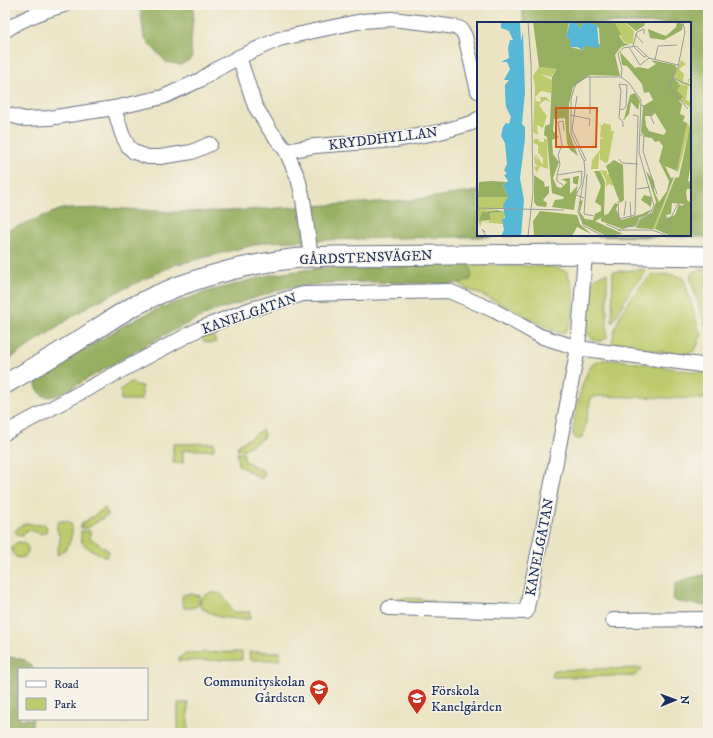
<svg xmlns="http://www.w3.org/2000/svg" width="713" height="738" font-family="'IM FELL DW Pica',serif">
<rect width="100%" height="100%" fill="#f7f3e8"/>
<filter id="ink" filterUnits="userSpaceOnUse"><feTurbulence type="fractalNoise" baseFrequency=".025" numOctaves="2"/><feDisplacementMap in="SourceGraphic" scale="8" xChannelSelector="R" yChannelSelector="G"/><feConvolveMatrix kernelMatrix="1 2 1 2 8 2 1 2 1" color-interpolation-filters="sRGB"/></filter>
<filter id="wash" filterUnits="userSpaceOnUse"><feTurbulence type="fractalNoise" baseFrequency=".012" numOctaves="4" result="noise"/><feDisplacementMap in="SourceGraphic" scale="16" xChannelSelector="R" yChannelSelector="G"/><feGaussianBlur stdDeviation="0.9" result="paint"/><feColorMatrix in="noise" values="0 0 0 0 0 0 0 0 0 0 0 0 0 0 0 0 0 1.4 0 .05"/><feComposite in="paint" operator="in"/></filter>
<g filter="url(#wash)">
<rect width="100%" height="100%" fill="#ebe4c4"/>
<path fill="#becb6c" stroke="#6c7d65" d="M468,264L555,267L567,272C569,278 572,284 573,290C575,304 574,320 565,332L560,333L551,330L502,304L463,287L461,285V283L471,279C472,273 472,269 468,264Z
M643,269L645,271V274L631,289L627,296L612,323L613,272Z
M708,269V319L705,325V326L690,277C693,268 700,270 708,269Z
M607,273V337C600,346 590,339 586,331C587,317 585,296 592,283C595,277 601,275 607,273Z
M652,275C661,275 676,273 684,279L699,330L702,333C698,343 697,354 684,355L612,344C615,316 632,293 652,275Z
M237,321V324L212,333L216,342C210,345 203,342 200,337L209,332Z
M604,360H619L708,374V399L599,396L591,398L583,436L580,439H576L573,435C573,420 582,374 593,364C596,362 600,361 604,360Z
M131,382L136,385L142,386V400H121V389Z
M262,430L264,433L263,438L245,449L237,450L238,446L240,444Z
M214,443V450H183V463H173V444Z
M237,453H244V460L266,473L261,479L238,465Z
M105,508L108,515L89,527L86,528H81V525L83,523Z
M62,521C64,521 67,521 69,522C75,526 71,542 67,547C64,551 61,553 57,555C57,550 59,546 60,541C61,534 54,530 58,522Z
M26,523L37,525L44,524L47,527L46,532L40,534L34,531L27,530L24,533L23,536C19,536 17,535 15,531L19,527Z
M81,531H90V538L109,551L107,556L105,557C99,553 85,548 82,542C80,539 81,534 81,531Z
M12 550a8 8 0 1 1 16 0a8 8 0 1 1-16 0Z
M210,593C227,591 224,602 234,612H250V619H236L219,617L201,608C198,601 203,595 210,593Z
M185,594H191L200,596C199,609 196,608 184,608C182,604 182,600 182,596Z
M410,598L422,599L433,601L434,604L387,603V599Z
M242,652V660L178,661L181,656L188,653Z
M249,652H280V660H250Z
M643,668L637,674L634,676L553,677L552,675L553,670Z
M178,703H188V733H178Z"/>
<path fill="#96af60" stroke="#586f5f" d="M140,5H194L191,43L192,58L181,65L166,62L144,38Z
M521,5H708V237L533,236L385,238L266,242L174,265L90,305L5,362V231L62,209L110,208L174,212L229,211L412,200L478,191V235H690V23H524Z
M468,264C472,269 472,273 471,279L461,283L447,284L369,282L329,283L285,288L209,313L162,336L61,394C46,399 38,398 35,380L43,374L123,326L155,310L206,292L270,275L319,268Z
M704,575H708V606L678,602L673,599L674,589L676,583L685,579Z
M10,657L25,660L34,669H19V719H33L30,733H5V660Z"/>
</g>
<g filter="url(#ink)">
<g fill="none" stroke-linecap="round" stroke-linejoin="round">
<defs>
<path id="street" d="M5,31C22,18 43,11 64,5
M239,57L255,106L270,130L286,151L298,178L303,199L311,257
M114,108L122,134L128,146L134,152L148,157H160L192,152L210,144
M5,114L25,119L49,118L114,108L163,97L200,80L217,69L239,57L279,39L314,31L362,21L391,19L427,23L455,27L461,29L465,36L478,91
M286,151L315,146L395,140L440,132L472,123L478,119
M5,433L199,329L248,310L303,294L449,291L495,311L540,336L578,348L708,366
M389,608L526,612L542,534L578,348L585,254
M613,620L708,619"/>
<path id="secondary" d="M5,384C28,371 51,358 73,344C93,332 112,318 132,307C192,275 266,258 333,256L585,254L708,256"/>
</defs>
<use href="#street" stroke="#646e82" stroke-width="16"/>
<use href="#secondary" stroke="#646e82" stroke-width="21"/>
<use href="#street" stroke="#fff" stroke-width="14"/>
<use href="#secondary" stroke="#fff" stroke-width="19"/>
</g>
</g>
<defs>
<symbol id="school-pin" viewBox="-11 -11 22 30"><path d="M0 17L-7.5 6A9.5 9.5 0 1 1 7.5 6Z" fill="#c8321e" stroke="#f7f3e8"/><path d="M0-5L7-2L0 1L-7-2ZM-4 1L0 2.5L4 1V4Q0 6-4 4Z" fill="#fff"/></symbol>
</defs>
<g fill-rule="evenodd">
<use href="#school-pin" x="308" y="678" width="22" height="30"/>
<use href="#school-pin" x="406" y="687" width="22" height="30"/>
</g>
<g text-anchor="middle" stroke-width="3" stroke-linejoin="round" paint-order="stroke">
<g font-size="14" fill="#1b2f5e" stroke="#f7f3e8">
<text transform="translate(383 138) rotate(-7)" y="5">KRYDDHYLLAN</text>
<text transform="translate(366 257) rotate(-2)" y="5">GÅRDSTENSVÄGEN</text>
<text transform="translate(249 313) rotate(-19)" y="5">KANELGATAN</text>
<text transform="translate(539 547) rotate(-79)" y="5">KANELGATAN</text>
</g>
<g font-size="14" fill="#1b2f5e" stroke="#f7f3e8" text-anchor="end">
<text x="305" y="686">Communityskolan<tspan x="305" dy="16">Gårdsten</tspan></text>
<text x="431" y="695" text-anchor="start">Förskola<tspan x="431" dy="16">Kanelgården</tspan></text>
</g>
</g>
<g transform="translate(477 22)">
<rect width="214" height="214" fill="#ebe4c4"/>
<path d="M147,0L157,9L156,22L147,20L136,1ZM204,38L209,42L202,47L207,52L206,60L211,61V57H213L211,61L214,64L205,62L197,56ZM62,45L80,47L74,55L63,52L75,58L74,71L64,69L58,75L59,79L64,80L63,75H69L74,80L68,78L62,83L70,94L66,106L60,103L61,113L56,110L58,65L56,54ZM203,62L211,64L209,78L214,80L213,85L203,78L205,74L200,68L204,63L200,62ZM121,101L125,104L127,101L134,103V109H137L131,140L128,141L123,137V117L127,116L123,115L124,105ZM210,101L213,104L201,151L200,149ZM67,116L70,118L71,147L63,144L60,151L57,145L61,144L58,142L57,133L61,139L58,131L66,143V136L61,131V123L56,121L57,117H61L63,120H67ZM123,128L121,147H114L115,138ZM123,148L130,149V153L133,151L136,164L132,162L129,165V158ZM197,155L178,207H176L192,167ZM1,175H31L27,186L8,189L2,199L11,200L14,197L13,191L28,190L26,202L5,200L3,205L0,194Z" fill="#becb6c"/>
<path d="M56,0H107L103,7L100,1H92L89,15L93,18V25L105,28L108,24L123,22L122,6L109,0H137L144,12L142,14L147,21L153,22L144,25L138,33L143,54L113,53L96,65L92,82V110L101,134L93,128L90,121L88,96L77,97L76,109L82,115L75,118L76,132L82,140L76,156L80,165L84,166L90,160L84,157L93,156V172L101,163L96,161V155L102,154L97,188L75,185L78,178L86,177L87,175L75,171L70,115L67,113L68,104L73,102L75,55L80,47L62,45ZM148,0H167L168,3L159,9ZM200,0L206,2L205,8L187,18L173,16L171,7L189,14L199,5ZM143,30L158,46L162,45L171,47L179,42L174,38L198,43L200,47L196,56L203,62L200,63H204L200,68L206,75L202,79L205,82L203,92L208,94L206,99L210,101L200,149L188,144L194,156L197,155L176,207L159,206L163,198L175,191L179,180L169,149L177,159V169L182,180L190,169L192,159L182,139L186,124L182,119L178,120L175,116L168,115L164,110L166,84L176,78L172,70L167,71L165,62L150,44L145,43ZM178,91L189,109L187,113L172,109L169,104L168,94H175ZM158,71L163,79L161,88L154,80L152,92L147,98H145L147,97L153,73ZM213,104L214,140L211,159L214,160V167H210L209,170L210,178L214,181V214H194L178,207L198,156L202,155ZM195,181L207,182L205,184L202,182L198,193L190,196L189,193L194,192ZM137,138L146,143L147,178L143,181L129,144ZM117,149H123L128,160L127,193L131,192L138,181L141,182L139,187L144,198L165,192L175,187L170,193L162,196L159,203L145,207L124,199V196L118,199L146,212L129,214L106,202L102,190L103,179L106,178L103,190L108,197L116,198L118,192L124,189V184L118,180L124,164ZM57,153L67,160L68,165L72,164V171L66,178L70,181L69,185L60,184L57,180ZM14,159L30,160L26,163L31,175H1L2,160ZM167,173L175,175L174,185L164,178ZM20,188L28,190L13,191L14,198L2,199L5,190ZM63,189L100,193L103,202L114,212L100,205L95,214H57L56,199Z" fill="#96af60" fill-rule="evenodd"/>
<path d="M24,0H43L44,19L46,10L48,70L45,102L48,105V117L43,156L47,178L44,214H24L27,208L25,198L28,196L26,183L31,175L26,163L31,159L27,153L30,152L27,148L30,142L28,121L24,114L26,105L29,101L32,102L34,95L29,85L28,71V63L32,58H27L33,47L30,40H24L32,36L31,26L33,18H36L32,9L24,6ZM93,0L100,1L103,7L107,0L120,3L122,26L108,24L105,28L100,25H93V18L89,15Z" fill="#57b8d5"/>
<path fill="none" stroke="#989c9b" stroke-width="1" d="M51,0L54,41L56,170L51,214M206,0L208,10L201,45L192,65L211,87M158,12L166,21M156,24L160,10L167,7V12M152,25L163,43L172,36M157,25L167,35L169,34M178,38L181,24L200,23M113,54V92M144,55L145,47L141,32L146,26L159,24L172,36L201,43M196,56L214,64M100,74L95,108L109,138L107,139M164,83L170,85L177,102M142,88L147,87L149,84L150,63M93,93L113,97L112,104M146,105V100L142,96L144,69L142,62L150,63M163,112L167,115L166,129L180,172M142,137L145,141L161,142M110,152L107,192L117,194M80,153L83,142L81,133L85,123L81,100L86,99L87,109M86,163L80,159V153L105,149L104,163L99,173L107,176M160,167L173,165M141,179L142,197L158,193L161,94L156,93M153,180L154,195M0,186L87,188M147,194L149,179M129,202L144,209M141,208H175L191,214M8,210L5,207L9,214M186,211L202,180M126,214L107,204L101,190L108,150L107,139L94,112V76L99,61L110,55H144L152,61L164,78L162,130L177,184L173,192L163,197L159,204L148,205L146,208"/>
<path fill="#d45514" fill-opacity="0.15" stroke="#d45514" stroke-width="2" d="M79,86H120L119,125H79Z"/>
<rect width="214" height="214" fill="none" stroke="#1b2f5e" stroke-width="2"/>
</g>
<rect width="713" height="738" fill="none" stroke="#f7f3e8" stroke-width="20"/>
<rect x="18" y="668" width="130" height="52" fill="#f7f3e8" stroke="#9fa5b1"/>
<rect x="26" y="681" width="20" height="6" fill="#ffffff" stroke="#9fa5b1"/>
<text x="54" y="688" font-size="12" fill="#1b2f5e">Road</text>
<rect x="26" y="698" width="20" height="12" fill="#becb6c" stroke="#9fa5b1"/>
<text x="54" y="708" font-size="12" fill="#1b2f5e">Park</text>
<g transform="translate(675 700) rotate(89)" stroke="#f7f3e8" stroke-width="3" paint-order="stroke">
<path d="M0-3L7 15L0 10L-7 15Z" fill="#1b2f5e"/>
<text y="-6" font-size="11" font-weight="bold" text-anchor="middle" fill="#1b2f5e">N</text>
</g>
</svg>
